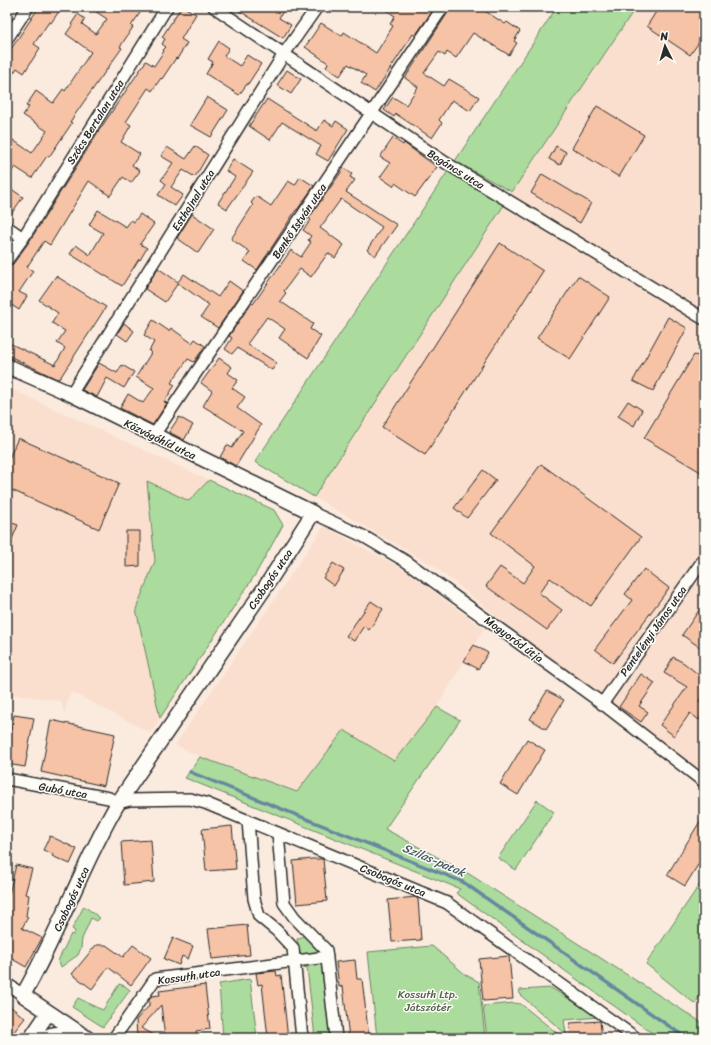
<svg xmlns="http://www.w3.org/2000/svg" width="711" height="1045" font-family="Sriracha,sans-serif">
<rect width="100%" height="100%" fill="#fbebdf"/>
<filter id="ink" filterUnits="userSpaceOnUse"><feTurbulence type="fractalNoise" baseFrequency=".025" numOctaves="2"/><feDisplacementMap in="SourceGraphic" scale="8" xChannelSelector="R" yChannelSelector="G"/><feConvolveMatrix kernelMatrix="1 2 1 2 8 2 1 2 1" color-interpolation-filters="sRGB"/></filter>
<g filter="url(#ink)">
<path fill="#fadfce" d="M636,7H704V783L435,567L314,497L504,205Z
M7,387L274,510L283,525L255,575L151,733L71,692L64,713L61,701L7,694Z
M324,526L408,572L484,629L437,707L394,761L344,730L297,792L200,757L175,745Z"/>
<path fill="#abdc9d" stroke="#6b8464" d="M557,7H636L512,192L455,161Z
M448,171L504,205L314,497L255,462Z
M209,480L274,510L283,525L255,575L160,718L136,609L155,561L147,481L189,501Z
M437,707L460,720L385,829L469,874L704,1024V1038H659L456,893L460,889L185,778L200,757L297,792L344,730L394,761Z
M537,800L554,812L516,870L498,858Z
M704,878V989L695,1004L646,964Z
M84,906L100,918L97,921L91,918L82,939L81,948L78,955L61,967L58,961L71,934L74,935L75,931L72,929Z
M306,935L318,948L322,964H326L333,1038H315L307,967L303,968L297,939Z
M432,946L466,975L479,982L485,1038H377L368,952Z
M250,979L257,1038H223L219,984Z
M119,984L125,986L130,990L103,1027L72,1007L78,998C87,1002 94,1007 103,1010Z
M551,988L599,1017L564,1020L566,1034L519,994L520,990Z
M514,1003L521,1004L563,1038H487L483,1006Z"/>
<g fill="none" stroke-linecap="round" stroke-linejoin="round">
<path stroke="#67879f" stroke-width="3.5" d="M190,772L463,882L686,1038"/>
</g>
<path fill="#f6c3a6" stroke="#2b2b2b" d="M39,7H62L51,23L49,22L34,44L40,48L24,73L17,68L7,83V55Z
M89,7H132L140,13L131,26L133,27L120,47L122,48L83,103L70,122L72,123L49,157L47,156L32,178L15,167L7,178V136L32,153L47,131L23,115L29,107L26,106L36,91L53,103L63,89L65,91L91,52L66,34L73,24L72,23L78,14L85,19L82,24L96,34L107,19Z
M181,7H184L196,14L181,39L187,43L177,59L176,58L162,79L161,78L152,91L148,88L126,122L131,125L121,142L140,154L132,165L140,171L131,183L123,177L110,196L89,181L50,245L44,241L27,267L33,271L19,292L27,296L19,310L7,302V268L13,264L29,242L98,132L146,61L154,66L164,51L163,50L166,47L162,44L165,39L162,37Z
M233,7H276L283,11L279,18L291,25L283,38Z
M381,7H435L415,36L413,34L375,92L361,83L366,75L348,64L340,76L326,67L328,63L305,47L321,23L342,36L344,32L376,53L393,26L390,24L395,16Z
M450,7H479L505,24L507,22L520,31L514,41L517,43L509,55L473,33L456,58L447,52L445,56L439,52L424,73L444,86L449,79L479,97L470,111L452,100L439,120L442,123L432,138L396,114L394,117L384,110L393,97L406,105L418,87L405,78L449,11Z
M659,7H704V35L690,55L647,26Z
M219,41L229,48L224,56L240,66L247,55L261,64L248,84H247L239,95L206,74L213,62L208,59Z
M287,70L301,79L291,94L277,85Z
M207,97L228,110L211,137L190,125Z
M267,99L317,131L324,120L333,126L336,121L348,129L328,161L316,154L321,146L282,122L270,140L249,126Z
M597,106L644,135L619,177L572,148Z
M393,138L403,145L404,143L437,167L415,197L395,183L393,186L380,177L390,163L380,157Z
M195,146L208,155L195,177L183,170L171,187L183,195L175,206L158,195L166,184L161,180L173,163L161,156L167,147L186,159Z
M556,146L566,152L560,165L549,159Z
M233,159L253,172L227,209L218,203L235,177L226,171Z
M344,168L352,174L350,177L355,180L346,192L397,225L375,256L367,250L382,227L341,199L320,228L344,245L335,258L328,253L311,277L300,269L284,291L286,293L280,301L313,324L310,329L321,336L308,358L279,338L285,329L267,317L247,344L277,363L272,370L237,348L232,354L225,349L232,338L229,336L251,303L253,304L256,300L291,250L301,257L311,242L308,240L311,236L303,230L311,220L309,218Z
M542,174L591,203L580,223L531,193Z
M300,177L314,186L297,210H296L257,270L244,261L250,252L231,239L253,205L251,203L256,196L271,206L288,181L295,185Z
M7,186L23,197L7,220Z
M98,210L126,227L131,220L134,222L140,214L154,224L140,244L147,248L140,260L139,259L122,286L70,254L76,245L90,255L103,233L89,225Z
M192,214L214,229L198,253L177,238Z
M500,243L543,271L425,455L382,427Z
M158,268L178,282L184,274L218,297L229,281L243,291L218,328L201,317L209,305L178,283L165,302L145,289Z
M56,276L106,307L60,378L57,379L7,355V342L55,365L65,348L57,343L65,331L52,323L58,313L39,300Z
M578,276L610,297L570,359L537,338Z
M668,317L687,328L653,391L633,381Z
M153,320L169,331L171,328L192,343L195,339L205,346L194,362L188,359L171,383L175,385L164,402L167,403L153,425L120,408L128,394L143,403L154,388L136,377L151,353L149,351L154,342L144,335Z
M124,323L134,331L127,341L117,334Z
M704,345V474L644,438L694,355L698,356Z
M219,358L232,367L228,373L238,380L232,388L245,397L237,408L261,425L236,466L220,457L227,445L232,448L243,431L203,406L212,391L201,383Z
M99,363L117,373L122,365L134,372L124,388L107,378L97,397L82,390Z
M628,401L642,410L634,426L618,416Z
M179,417L193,425L184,440L169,432Z
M18,438L119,483L99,529L7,488V463Z
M541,464L641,537L591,606L550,578L539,593L562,610L547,630L486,586L500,567L523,583L535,566L491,533Z
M483,470L496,480L467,518L454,508Z
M7,521L18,525L7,551Z
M126,531H140V566L126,567Z
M333,563L344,570L334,586L323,578Z
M644,569L669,588L613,663L595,649L632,600L625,594Z
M371,601L383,609L369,630L364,626L354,641L346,636Z
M704,603V650L682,635Z
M474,645L488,653L478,669L464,661Z
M673,657L684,663L704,679V693L699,701L704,705V713L699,720L690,713L674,736L660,725L687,687L664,673Z
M641,674L655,683L639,706L648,712L641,722L619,707Z
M547,691L564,700L546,729L530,719Z
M14,715L34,718L25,767L7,764V751Z
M51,720L115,734L104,786L41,772Z
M527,739L545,750L518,795L500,784Z
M704,815V855L685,886L667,875Z
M232,826L236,869L206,871L202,829Z
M50,836L77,849L70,864L52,856L53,854L43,850Z
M151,840L154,882L124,885L121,842Z
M312,859H323L327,901L297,904L293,861Z
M16,865L32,869L25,894L29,895L26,916L28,917L22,928L42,938L26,967L7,956V902Z
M415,897L418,899L421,940L392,942L388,900Z
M247,925L250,955L212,959L208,929Z
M173,938L193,946L188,959L182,956L179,965L164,959Z
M96,945H106L123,957L133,945L151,958L131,985L108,967L92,989L72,974Z
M509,956L513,999L483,1001L479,959Z
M355,960L357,979H362L369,1038H349L343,986L339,987L336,962Z
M276,971L277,976L281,975L288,1038H268L262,984L258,985L256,973Z
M205,985L210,1029L196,1031L197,1038H165L161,1005L141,1028L160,1038H137L136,1020L149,1006V1000L151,996L160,995L159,991Z
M7,1004L25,1018L9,1038H7Z
M600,1021L602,1038H571L570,1023Z"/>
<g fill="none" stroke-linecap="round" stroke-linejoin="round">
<defs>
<path id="minor" d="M214,7L446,163L704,319
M7,39L28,7
M7,227L23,238
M7,260L23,238L167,7
M71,394L284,54L317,7
M154,435L443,7
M313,513L363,536L407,562L599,701L704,782
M602,704L704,559
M7,779L109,798L118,803L130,800L190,799L205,803L447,903L636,1038
M248,820L254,899L259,916L276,930L293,948L302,1038
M278,833L284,903L294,917L326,950L336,1038
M7,984L23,995
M114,1038L155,979L327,957"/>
<path id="tertiary" d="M7,366L71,394L313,513L264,589L118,803C82,864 59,933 23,995L87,1038
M31,1038L48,1013
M44,1038L51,1035L75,1031"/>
</defs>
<use href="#minor" stroke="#2b2b2b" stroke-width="14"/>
<use href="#tertiary" stroke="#2b2b2b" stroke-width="17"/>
<use href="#minor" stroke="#fdfcf7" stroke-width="11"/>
<use href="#tertiary" stroke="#fdfcf7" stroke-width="14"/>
</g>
</g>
<g text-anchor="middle" stroke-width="3" stroke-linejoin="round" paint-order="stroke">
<g font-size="11" fill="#2b2b2b" stroke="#fdfcf7">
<text transform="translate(95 122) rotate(-58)" y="4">Szőcs Bertalan utca</text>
<text transform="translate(456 169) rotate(32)" y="4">Bogáncs utca</text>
<text transform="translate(193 200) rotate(-58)" y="4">Esthajnal utca</text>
<text transform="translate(299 221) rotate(-56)" y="4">Benkő István utca</text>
<text transform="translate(160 439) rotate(26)" y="4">Közvágóhíd utca</text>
<text transform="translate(270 579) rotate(-56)" y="4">Csobogós utca</text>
<text transform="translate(653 631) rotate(-55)" y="4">Pentelényi János utca</text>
<text transform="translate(514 639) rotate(36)" y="4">Mogyoród útja</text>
<text transform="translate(63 790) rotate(10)" y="4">Gubó utca</text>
<text transform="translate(393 880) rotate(22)" y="4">Csobogós utca</text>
<text transform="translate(71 899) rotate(-65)" y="4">Csobogós utca</text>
<text transform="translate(189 976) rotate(-8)" y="4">Kossuth utca</text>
</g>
<g font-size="11" fill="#51604d" stroke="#fdfcf7">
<text x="428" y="998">Kossuth Ltp.<tspan x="428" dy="13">Játszótér</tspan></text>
</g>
<g font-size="12" font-style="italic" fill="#495965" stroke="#fdfcf7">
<text transform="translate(434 860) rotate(23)" y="4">Szilas-patak</text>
</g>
</g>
<rect width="711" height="1045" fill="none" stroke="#fdfcf7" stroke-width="24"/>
<rect x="12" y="12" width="687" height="1021" fill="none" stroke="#2b2b2b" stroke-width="1.5" filter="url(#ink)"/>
<g transform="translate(665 46) rotate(355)" stroke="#fdfcf7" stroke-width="3" paint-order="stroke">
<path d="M0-3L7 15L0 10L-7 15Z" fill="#2b2b2b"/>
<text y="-6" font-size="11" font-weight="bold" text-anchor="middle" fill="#2b2b2b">N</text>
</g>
</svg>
